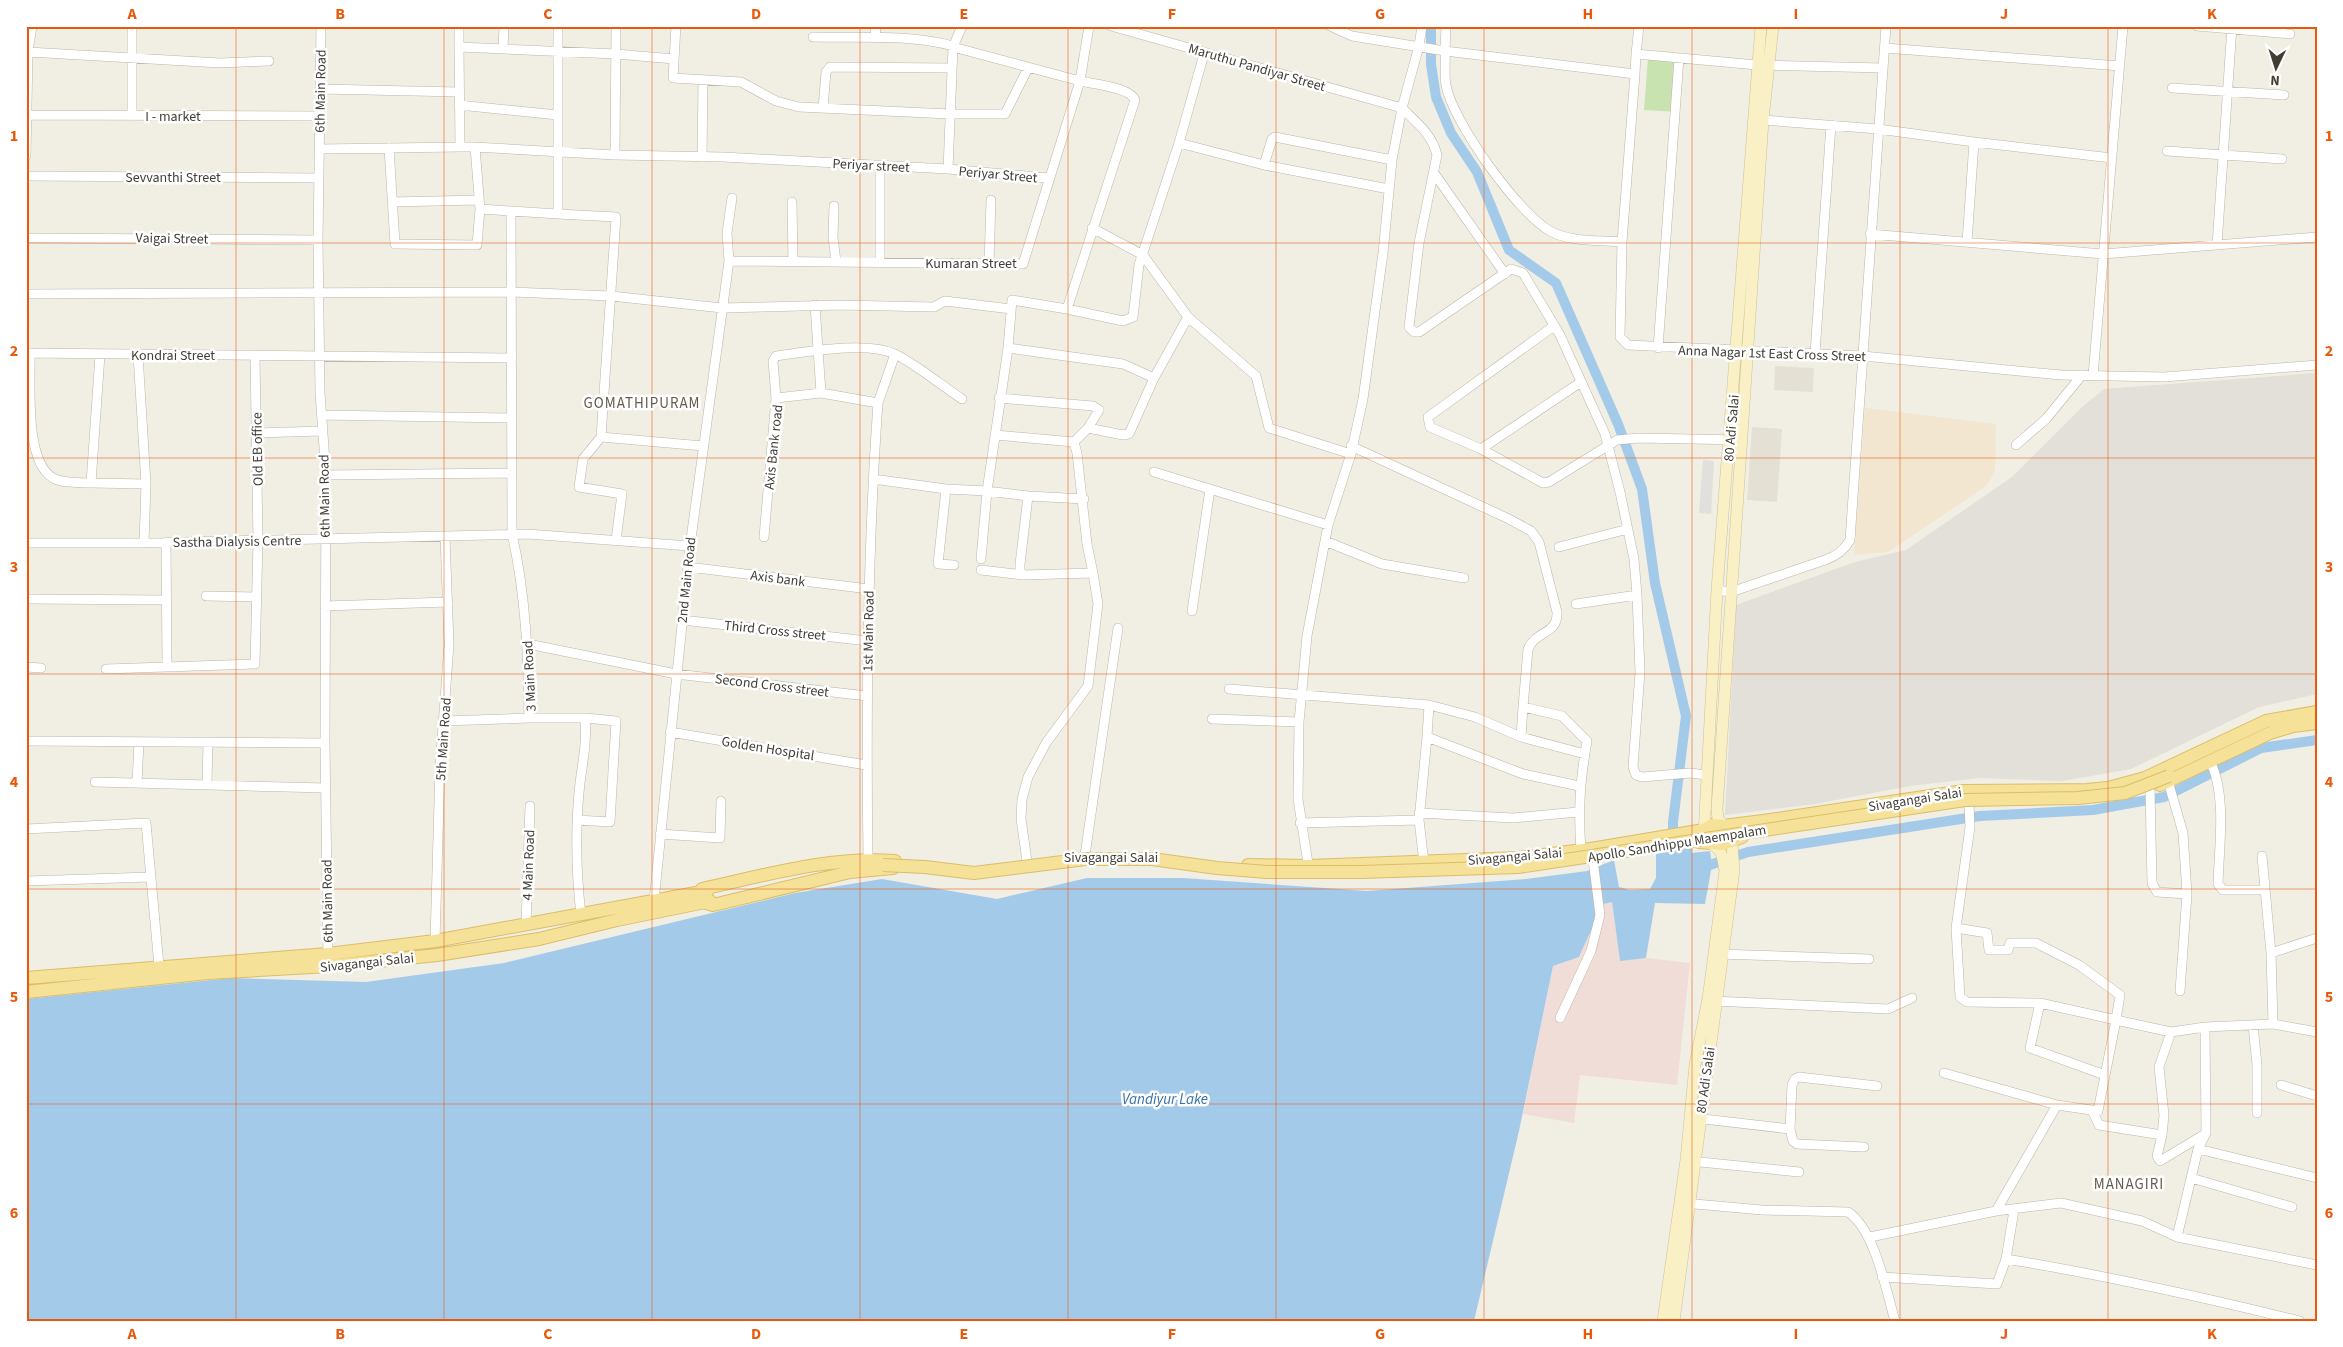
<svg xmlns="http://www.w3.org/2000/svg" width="2343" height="1347" font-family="'Source Sans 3',sans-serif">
<rect width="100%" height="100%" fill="#f1eee4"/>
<path fill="#e4e0d3" d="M1775,366L1814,368L1813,392L1774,390Z
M1752,427L1782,429L1777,502L1747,500Z"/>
<path fill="#f2e6d0" d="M1865,408L1996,424L1995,471L1986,486L1888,552L1854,555Z"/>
<path fill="#e3dfd9" d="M2317,373V694L2259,707L2131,769L2062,781L1979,778L1910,786L1815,804L1725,815L1736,605L1855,562L1906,550L2012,477L2082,407L2104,389Z"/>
<path fill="#f1ddd8" d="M1612,902L1620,960L1646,958L1690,963L1677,1085L1580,1075L1574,1123L1523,1114L1553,966L1579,957L1596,913L1595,905Z"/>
<path fill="#c9e3b0" d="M1648,58L1683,62L1679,112L1644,110Z"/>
<path fill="#e2e0dc" d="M1703,460L1714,461L1711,514L1699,513Z"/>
<path fill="#a4caea" d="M1691,839L1692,853L1710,851L1712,865L1705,904L1655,903L1646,958L1620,961L1612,902L1595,906C1598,922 1585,942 1579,957L1553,966L1519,1131L1474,1321H26V999L231,978L366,982L504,963L795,893L882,879L997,899L1087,878H1183L1367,891L1526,879L1587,871L1614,860L1619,887L1630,890L1650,889L1656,878V841Z"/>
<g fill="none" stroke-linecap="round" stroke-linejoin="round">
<path stroke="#a4caea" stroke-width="10" d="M1431,26V64L1436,97L1451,133L1477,172L1509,250L1556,283L1618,424L1642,489L1655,583L1686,716L1673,822V842
M1698,869L1748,852L1980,816L2093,810L2164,797L2261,748L2317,740"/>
<defs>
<path id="minor" d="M132,26V115
M321,26L318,240L320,393L326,475L325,743L328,958
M616,26L615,155L723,157L948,169L953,47L1080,81L1089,26
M676,26L673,78L741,82L776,101L799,107L950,114H1005L1028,68
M1111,26L1402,108
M1330,26L1352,36L1445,51C1446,62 1444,74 1446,85C1452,121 1518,213 1550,231C1569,242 1599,240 1622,242L1620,337L1628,345L1863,356L2061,375L2164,377L2317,365
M1446,26L1445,51L1635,74L1636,54L1757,65L1883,68
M2197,26L2290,34
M813,37C860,38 908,34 953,46
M875,38L876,26
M459,47V26
M953,47L962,26
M1885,48L2120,66
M503,49L504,26
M26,52H28L32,26
M1204,54L1179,143L1264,165L1272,139L1275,137L1392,160
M1636,54L1639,26
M2172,88L2284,95
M320,89L459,92
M459,105L558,115
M823,108L826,72L830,67L952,68
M1402,108C1416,122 1432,134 1437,155L1419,243L1409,327L1414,332H1419L1511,269L1523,273L1560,335L1605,434L1620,492L1634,559L1637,595L1640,672L1633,767L1636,775L1642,777L1690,773L1707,775
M27,115L320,116
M1763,120L1878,129L1974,142
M460,147H475L480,209L558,214V26
M475,147L615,155
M389,148L395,244L477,245L480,209
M319,149L460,147L459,47L616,54L674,59
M2167,151L2282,159
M26,156L28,52L220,63L269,61
M702,157L703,80
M880,165V263
M1264,165L1389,189
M948,169L1048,178
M1434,173L1505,274
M26,176L319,178
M392,202L479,200
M792,202L793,262
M834,206L833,237L836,262
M511,211L512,534C526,595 528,656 529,718H585C587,741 583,760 580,783C575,827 576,871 581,915
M558,214L616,217L601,437L703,446
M1092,228L1143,255L1188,317
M1870,234L2103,254L2317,237
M26,238L318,240
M1622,242L1635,74
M1967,242L1974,142L2112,158
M2217,245L2232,26
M729,261L1023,264L1080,81C1093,84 1130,87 1135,100L1067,309
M989,264L991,200
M26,294L512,292L611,296L722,308L840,305L934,307L945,301L1011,309
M1554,326L1428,417L1430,427L1481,449L1543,483L1549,482L1617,440L1639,438L1743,440
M1008,348L1123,364L1154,378L1188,317L1256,376L1269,428L1351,454
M1658,348L1679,58
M26,353L512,358
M30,353C31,384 24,461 53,478C64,484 80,482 91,483
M1815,353L1831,125
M100,355L91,483L146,484L144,543L527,534L690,546
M138,355L146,484
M2093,376L2123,26
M821,393L878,403L895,354
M776,398L773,361L776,356C807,352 867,341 895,354C917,365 941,385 962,399
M321,415L512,418
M1088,428L1123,435L1129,434L1154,378
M256,433L322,431
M995,435L1074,442L1088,428L1099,410L1093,406L999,398
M601,437L583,459L579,487L622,494L616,540
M1074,442L1077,453L1087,544L1093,573
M2016,445L2046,419L2082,375
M1351,446L1509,519L1531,531L1539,542L1557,612C1558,635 1536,630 1528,649L1523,707L1562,716L1587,741C1580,781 1578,810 1581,850
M1481,449L1581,382
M1154,472L1328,525
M326,475L512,473
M873,479L946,489
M1028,496L1084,499
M764,537L776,398L821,393L815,305
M1325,541L1382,564L1464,578
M166,542L167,665
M26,543H144
M1559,547L1628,529
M954,565L938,564L946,489L987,491L981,559
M688,567L869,589
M981,570L1023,575
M1717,590L1731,592L1825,560C1836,556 1844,551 1850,540L1886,26
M206,596L257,597
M26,599L166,600
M1576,604L1637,595
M325,606L448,602
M1192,611L1210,489
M682,620L868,641
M528,644L676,674L867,696
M26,667L41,668
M106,669L255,664L258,541L255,356
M1229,689L1429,705L1427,737
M1429,705L1475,717L1521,737L1523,707
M1212,719L1299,722
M444,721L529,718
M670,732L866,765
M1521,737L1585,754
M26,741L325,743
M2210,761C2227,794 2219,847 2218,884L2223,890H2265
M2168,781L2183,833L2187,894L2180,991
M95,782L326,788
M137,783L139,742
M207,784L208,742
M2150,790L2152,883L2157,892L2187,894
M1419,813L1513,818L1578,812
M578,820L610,822L616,721L585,718
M1300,823L1419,820
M26,829L146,823L159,966
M660,834L720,838L721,801
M1085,855L1118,628
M2262,856L2271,953
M868,859C866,707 867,555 878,403
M1027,861L1021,819L1022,799L1028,777L1046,743L1088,686L1098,604L1093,573L1023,575L1020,571V564L1028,496L987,491L1008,348L1012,300L1067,309L1123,321L1133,317L1139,265L1179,143
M1424,863L1419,820L1427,737L1523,774L1579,786
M1309,870L1298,799L1299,722L1307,636L1328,525L1351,454L1363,399L1383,253L1392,160L1402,108L1419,46L1422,26
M26,881L150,877
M654,901L690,546L729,261L727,233L732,198
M526,925L530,806
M1956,928L1987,933L1989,950H2008L2010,943H2036L2079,965L2120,995L2116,1020L2040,1003L1967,1002L1960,997L1956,928L1970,827L1969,804
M435,941L440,767L449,644L445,537
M1718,954L1869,959
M1712,1001L1888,1009L1912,998
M2040,1003L2030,1048L2105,1075
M1560,1018L1591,951L1600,915L1592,852
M2273,1024L2317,1032
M2253,1025L2257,1065V1113
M1944,1073L2057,1105L2098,1111L2116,1020L2171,1032L2205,1027L2273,1024L2271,953L2317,938
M2281,1085L2317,1096
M2092,1110L2099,1125L2162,1135L2157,1156L2160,1161L2205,1134
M1695,1118L1790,1129L1793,1141L1797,1144L1864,1147
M1790,1129L1792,1085L1795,1079L1799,1077L1877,1086
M2162,1135L2164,1115L2159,1067L2171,1032
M2198,1149L2317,1178
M1690,1161L1799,1172
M2191,1178L2292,1207
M1684,1203L1762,1210L1848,1212C1875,1230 1886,1290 1895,1321
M1996,1211L2061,1203L2142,1221L2177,1237L2317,1265
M1870,1237L1996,1211L2057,1105
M2177,1237L2198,1149L2206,1133L2205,1027
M2006,1259C2105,1275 2202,1297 2300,1321
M1882,1277L1997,1284L2006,1259L2014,1210"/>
<path id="secondary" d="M1663,1321L1686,1160L1695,1065L1708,999L1725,871C1721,849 1723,852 1705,839L1704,834L1717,590L1761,26
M1674,1321L1734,870L1731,833L1718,819L1717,809L1763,120L1773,26"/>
<path id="primary" d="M2160,785L2270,733L2293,726L2317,723
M1699,842L1723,844L1742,837
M1248,865L1309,866L1518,858L1591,849L1704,830L1712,825L1723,826L1763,821L1964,791L2087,790L2108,788L2145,778L2266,721L2317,712
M700,893L702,889C766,875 830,856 895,861
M703,902L713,905L850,872L893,868
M26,978L328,954L435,941L707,891
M26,992L208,973L329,966L437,955L539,939L617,920L710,901"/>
</defs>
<use href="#minor" stroke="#bbb6a8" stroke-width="10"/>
<use href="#secondary" stroke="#cec297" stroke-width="12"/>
<use href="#primary" stroke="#dabe69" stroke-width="14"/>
<use href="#minor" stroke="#fff" stroke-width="9"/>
<use href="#secondary" stroke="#faf0c5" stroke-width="11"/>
<use href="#primary" stroke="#f6e198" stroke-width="12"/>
<defs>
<path id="primary-bridge" d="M883,865L925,867L974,873L1086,859H1152L1217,868L1267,872H1361L1518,867L1965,800L2078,798L2125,793L2169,776"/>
</defs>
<use href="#primary-bridge" stroke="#dabe69" stroke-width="14" stroke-linecap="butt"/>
<use href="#primary-bridge" stroke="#f6e198" stroke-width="12"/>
</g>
<path fill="none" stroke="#e8590c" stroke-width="1" stroke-opacity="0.55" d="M236,26V1321M444,26V1321M652,26V1321M860,26V1321M1068,26V1321M1276,26V1321M1484,26V1321M1692,26V1321M1900,26V1321M2108,26V1321M26,243H2317M26,458H2317M26,674H2317M26,889H2317M26,1104H2317"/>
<g text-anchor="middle" stroke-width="5" stroke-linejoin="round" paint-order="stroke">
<g font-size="14" fill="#423e35" stroke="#fff">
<text transform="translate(1257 67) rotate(16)" y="5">Maruthu Pandiyar Street</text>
<text transform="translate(320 91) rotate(-89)" y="5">6th Main Road</text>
<text x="173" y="121">I - market</text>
<text transform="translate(871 165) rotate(3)" y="5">Periyar street</text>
<text transform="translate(998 174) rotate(5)" y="5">Periyar Street</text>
<text x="173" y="182">Sevvanthi Street</text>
<text transform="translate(172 238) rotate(1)" y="5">Vaigai Street</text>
<text x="971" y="268">Kumaran Street</text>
<text transform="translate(1772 353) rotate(2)" y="5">Anna Nagar 1st East Cross Street</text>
<text x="173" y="360">Kondrai Street</text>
<text transform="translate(1731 428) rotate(-85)" y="5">80 Adi Salai</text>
<text transform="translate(773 447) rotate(-84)" y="5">Axis Bank road</text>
<text transform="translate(257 449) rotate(-91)" y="5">Old EB office</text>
<text transform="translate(324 496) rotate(-91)" y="5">6th Main Road</text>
<text transform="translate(237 541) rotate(-1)" y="5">Sastha Dialysis Centre</text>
<text transform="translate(778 578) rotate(7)" y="5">Axis bank</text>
<text transform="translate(686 580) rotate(-84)" y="5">2nd Main Road</text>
<text transform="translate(775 630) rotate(6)" y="5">Third Cross street</text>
<text transform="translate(868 631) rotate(-89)" y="5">1st Main Road</text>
<text transform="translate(529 676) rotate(-93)" y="5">3 Main Road</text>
<text transform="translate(772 685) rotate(7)" y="5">Second Cross street</text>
<text transform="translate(443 739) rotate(-86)" y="5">5th Main Road</text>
<text transform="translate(768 748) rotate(9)" y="5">Golden Hospital</text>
<text transform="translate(1915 799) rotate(-9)" y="5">Sivagangai Salai</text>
<text transform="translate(1677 843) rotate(-9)" y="5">Apollo Sandhippu Maempalam</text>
<text transform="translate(1515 856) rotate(-5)" y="5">Sivagangai Salai</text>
<text x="1111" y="862">Sivagangai Salai</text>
<text transform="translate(528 865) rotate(-88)" y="5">4 Main Road</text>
<text transform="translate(327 901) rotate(-91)" y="5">6th Main Road</text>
<text transform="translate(367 962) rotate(-6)" y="5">Sivagangai Salai</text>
<text transform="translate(1705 1080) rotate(-82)" y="5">80 Adi Salai</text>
</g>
<g font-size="15" letter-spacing="1" fill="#645c4d" stroke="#fff">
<text x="642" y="408">GOMATHIPURAM</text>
<text x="2129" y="1189">MANAGIRI</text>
</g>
<g font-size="15" font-style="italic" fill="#3671a6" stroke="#fff">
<text x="1165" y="1104">Vandiyur Lake</text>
</g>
</g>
<rect width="2343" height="1347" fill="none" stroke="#ffffff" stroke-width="55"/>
<g transform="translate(2276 68) rotate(184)" stroke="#ffffff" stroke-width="4" paint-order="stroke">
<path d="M0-4L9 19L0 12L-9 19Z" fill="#423e35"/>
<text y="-8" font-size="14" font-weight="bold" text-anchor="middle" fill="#423e35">N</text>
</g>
<rect x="28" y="28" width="2288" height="1292" fill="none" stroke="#e8590c" stroke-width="2"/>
<g font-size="16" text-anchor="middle" font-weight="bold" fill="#e8590c">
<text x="132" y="19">A</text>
<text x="340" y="19">B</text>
<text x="548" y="19">C</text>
<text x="756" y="19">D</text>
<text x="964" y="19">E</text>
<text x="1172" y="19">F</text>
<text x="1380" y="19">G</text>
<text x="1588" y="19">H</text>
<text x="1796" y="19">I</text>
<text x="2004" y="19">J</text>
<text x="2212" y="19">K</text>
<text x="14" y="141">1</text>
<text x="2329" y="141">1</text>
<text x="14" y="356">2</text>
<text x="2329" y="356">2</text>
<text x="14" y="572">3</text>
<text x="2329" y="572">3</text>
<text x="14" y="787">4</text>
<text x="2329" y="787">4</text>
<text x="14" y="1002">5</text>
<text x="2329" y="1002">5</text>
<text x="14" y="1218">6</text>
<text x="2329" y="1218">6</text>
<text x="132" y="1339">A</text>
<text x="340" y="1339">B</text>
<text x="548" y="1339">C</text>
<text x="756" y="1339">D</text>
<text x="964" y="1339">E</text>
<text x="1172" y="1339">F</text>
<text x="1380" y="1339">G</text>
<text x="1588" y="1339">H</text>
<text x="1796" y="1339">I</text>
<text x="2004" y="1339">J</text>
<text x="2212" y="1339">K</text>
</g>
</svg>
